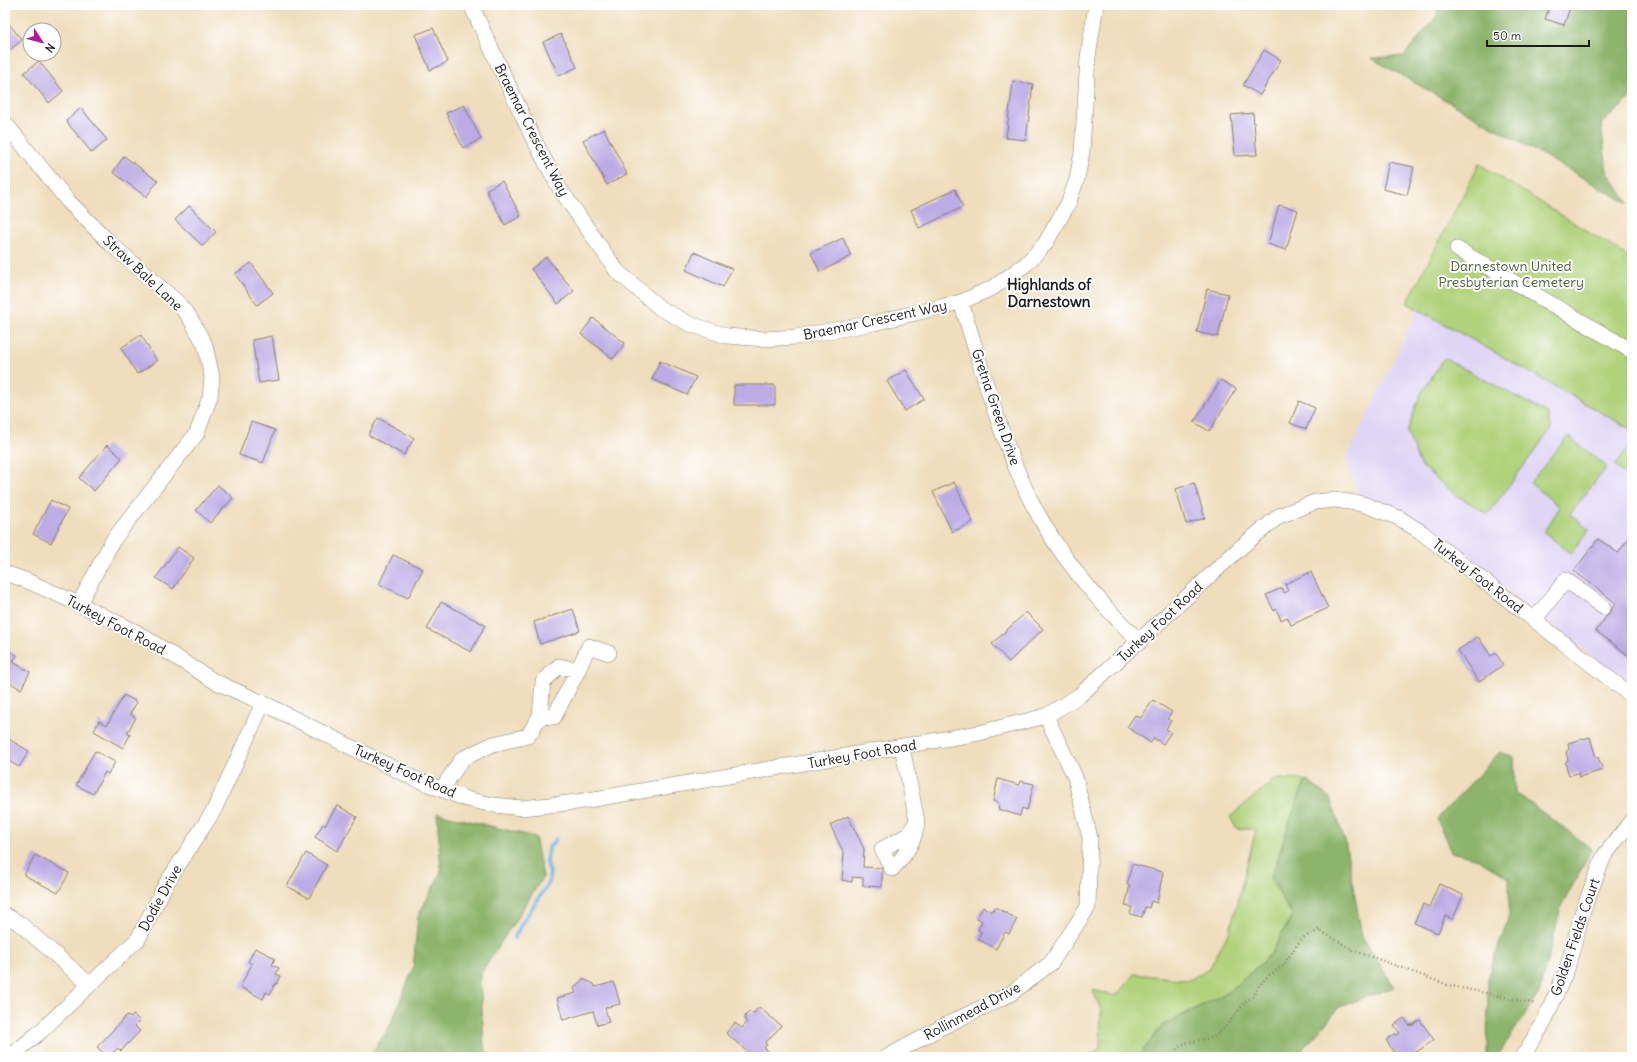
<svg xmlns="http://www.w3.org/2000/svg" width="1637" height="1062" font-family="Delius,sans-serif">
<rect width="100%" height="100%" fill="#fff"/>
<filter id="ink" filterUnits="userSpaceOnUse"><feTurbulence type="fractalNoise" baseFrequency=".025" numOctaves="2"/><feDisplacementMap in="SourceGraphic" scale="8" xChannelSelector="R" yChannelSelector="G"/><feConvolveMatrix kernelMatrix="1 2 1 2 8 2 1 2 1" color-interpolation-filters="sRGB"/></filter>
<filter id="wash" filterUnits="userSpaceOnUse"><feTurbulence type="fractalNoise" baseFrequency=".012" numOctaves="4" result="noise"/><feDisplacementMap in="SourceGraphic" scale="16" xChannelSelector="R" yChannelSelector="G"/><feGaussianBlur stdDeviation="0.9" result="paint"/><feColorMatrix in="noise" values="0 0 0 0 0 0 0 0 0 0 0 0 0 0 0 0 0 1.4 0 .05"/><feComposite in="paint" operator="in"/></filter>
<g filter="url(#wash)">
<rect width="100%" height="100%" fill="#efddbb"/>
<path fill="#dfd5f5" d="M1418,309L1632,430V687L1514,597L1410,514L1360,497L1346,459Z"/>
<path fill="#b0d27a" stroke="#66774b" d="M1479,164L1632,259V430L1407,303Z
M1444,358L1547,413L1551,429L1488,514L1456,495L1420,465L1407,432L1420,395Z
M1568,436L1607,467L1570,514L1589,530L1571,554L1544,532L1560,507L1530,483Z
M1630,444L1632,445V481L1615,466Z
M1275,779L1306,780L1295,806L1271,879L1292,915L1271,954L1230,991L1163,1025L1138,1057H1089L1100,1048L1101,1010L1093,990L1116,996L1134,974L1189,980L1209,969L1230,930L1256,830L1236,828L1230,817Z"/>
<path fill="#8cb46a" stroke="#546843" d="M1439,5H1632V97L1601,124L1607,171L1629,204L1371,58L1404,56L1437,16Z
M1500,752L1514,757L1515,792L1592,849L1561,907L1539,993L1497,1057H1487L1488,976L1509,916V878L1475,858L1451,852L1437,819Z
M1306,780L1330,798L1345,841L1362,936L1394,987L1339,1007L1318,1033L1295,1057H1138L1163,1025L1230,991L1271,954L1292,915L1271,879L1295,806Z
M437,813L535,837L543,877L480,975L484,1045L489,1057H369L390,1026L413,969L418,916L441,872Z"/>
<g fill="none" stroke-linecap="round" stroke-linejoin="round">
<path stroke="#76b4e9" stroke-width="4" d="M514,938L524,920L549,883L550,873L547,863L548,849L556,839"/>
</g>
<g id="blocks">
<path fill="#bcabe5" d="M1550,5H1571L1564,25L1545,19Z
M5,19L22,40L7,53L5,50Z
M433,28L448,62L430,70L415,35Z
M561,34L577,67L559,76L543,42Z
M1264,50L1281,60L1260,95L1243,85Z
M39,61L63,91L49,103L24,73Z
M1013,81L1033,84L1026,140L1006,138Z
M464,105L481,139L463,148L446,113Z
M81,108L107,140L92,153L66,121Z
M1253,113L1257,155L1235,156L1231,115Z
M604,129L627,174L607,185L583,140Z
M124,156L158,181L146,197L113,172Z
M1389,162L1414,167L1407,195L1383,189Z
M502,181L521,216L505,225L486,190Z
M955,189L963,207L919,228L911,210Z
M1279,205L1298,210L1286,250L1268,244Z
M189,206L216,232L203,246L175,220Z
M843,238L851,256L820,272L811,253Z
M694,252L732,269L723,287L686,270Z
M546,257L574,291L558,304L531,269Z
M251,263L273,293L257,305L235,274Z
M1207,289L1228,294L1218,337L1197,332Z
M593,318L625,343L613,359L581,334Z
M141,335L157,361L137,374L121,348Z
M272,336L279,380L259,383L252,340Z
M660,361L696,377L687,395L652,379Z
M906,370L924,399L905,411L887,381Z
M1221,380L1236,389L1209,431L1194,422Z
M734,385H775V405H734Z
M1299,401L1315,408L1306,429L1290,423Z
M378,418L414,438L404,455L368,435Z
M251,422L275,430L263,463L239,455Z
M107,445L122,458L94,491L79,478Z
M954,482L973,522L952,532L933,492Z
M1194,483L1205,518L1186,524L1176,489Z
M218,485L233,498L210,523L196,510Z
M51,500L68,509L51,543L33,534Z
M1632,534V658L1596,631L1616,603L1574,571L1598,539L1618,553Z
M178,547L194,558L173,589L156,578Z
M393,555L423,569L408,598L379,584Z
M1311,572L1328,608L1291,625L1287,617L1281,620L1276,609L1274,611L1266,595L1282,588L1284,593L1288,591L1285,584Z
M441,602L485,625L471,652L427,629Z
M573,609L580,631L540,644L534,622Z
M1026,612L1043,629L1009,662L992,644Z
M1478,637L1491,656L1496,653L1503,665L1479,682L1458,650Z
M7,650L17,655L13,662L30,672L21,689L5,680V654Z
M124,695L137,702L130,714L136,718L127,733L130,735L123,748L94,731L99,721L107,725Z
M1153,700L1172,712L1167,719L1171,721L1166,729L1171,732L1163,744L1154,738L1151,743L1127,727L1135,715L1141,718Z
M5,737L29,751L19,767L5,759Z
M1590,737L1596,758L1598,757L1603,770L1579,777L1578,773L1569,775L1565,763L1568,760L1566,752L1569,749L1568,743Z
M95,751L115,762L108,774L105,772L93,794L76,785Z
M998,779L1019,785L1020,781L1034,784L1027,810L1022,808L1020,816L998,809L999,803L993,801Z
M337,805L357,817L337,851L315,837L323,824L325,826Z
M848,816L864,849L863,867L882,868V887L863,886V878L852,877V882L842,880L844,853L830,825Z
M306,853L327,865L309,898L287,886Z
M35,855L69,873L58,893L24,875Z
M1132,864L1163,872L1157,903L1151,901L1149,908L1145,907L1142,917L1130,914L1132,907L1125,906L1130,885H1127Z
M1439,884L1463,895L1453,919L1445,916L1438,933L1414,923L1423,904L1429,907Z
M983,907L992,912L995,907L1017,919L1009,934L1005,932L996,949L978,939L981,932L978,930L982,921L977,918Z
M255,948L275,958L272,965L279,968L276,974L281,976L277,984H275L270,994L266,992L263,999L240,987L252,964L248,962Z
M583,979L594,984L595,987L614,982L620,1004L605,1008L609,1022L597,1025L593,1011L563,1020L557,998L576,993L574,988Z
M759,1007L781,1026L765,1043L767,1045L764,1047L769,1052L765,1057H753L726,1033L735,1023L742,1028L747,1022L745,1020V1016L749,1012L754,1013Z
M127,1015L130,1018L134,1015L140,1021L135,1026L140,1031L121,1051L118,1048L108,1057L97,1047Z
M1404,1018L1410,1026L1412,1024V1026L1420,1020L1434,1040L1415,1053L1418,1057H1398L1386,1040L1395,1034L1397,1035L1400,1033L1394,1025Z"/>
</g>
</g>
<g filter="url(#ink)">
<use href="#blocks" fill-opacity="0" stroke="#867c6c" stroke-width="1"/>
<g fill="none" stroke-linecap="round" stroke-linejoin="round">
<defs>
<path id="minor" d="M471,5L533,138L560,189L617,271L661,309L690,324L727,336L764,339L796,337L874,323L961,302L994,287L1026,264L1045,244L1050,235L1068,204L1077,179L1082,152L1088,57L1096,5
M5,123L68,201L111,244L177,302L190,318L205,345L212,377L210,397L197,433L113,540L79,604
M1457,249L1632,351
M961,302C982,369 1000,438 1031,501C1058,555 1097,601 1140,642
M5,573L25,580L79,604L136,632L214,681L263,703L413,778L466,799L494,805L522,808L577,802L979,733L1046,716L1080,695L1240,548L1279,516L1315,502L1335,500L1363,504L1399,518L1421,532L1632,696
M1534,620L1566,580L1603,607
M540,716L554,717L578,670
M902,747L917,821L908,835L882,849L892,869C905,856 916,841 917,821
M442,789L462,759L493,744L528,736L540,716L543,682L559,666L578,670L589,646L609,653
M5,915L19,923L89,984
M10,1057L41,1031L138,939L166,884L214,810L263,703
M887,1057L942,1027L1010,994L1051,963L1088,907L1090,838L1075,777L1046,716
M1522,1057L1543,1024L1567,969L1583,910L1604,856L1632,820"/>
</defs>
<use href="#minor" stroke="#867c6c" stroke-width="16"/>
<path stroke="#867c6c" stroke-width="2.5" stroke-dasharray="1 3" stroke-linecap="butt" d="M1174,1057L1178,1048L1185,1043L1212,1038L1225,1028L1246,1001L1253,997L1259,986L1268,976L1283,966L1301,939L1319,930L1353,950L1448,985L1536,1004"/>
<use href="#minor" stroke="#fff" stroke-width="15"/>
</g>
</g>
<g text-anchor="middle" stroke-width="4" stroke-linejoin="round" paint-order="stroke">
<g font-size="14" fill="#1c1c1c" stroke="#fff">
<text transform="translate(532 130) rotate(63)" y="5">Braemar Crescent Way</text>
<text transform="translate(143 273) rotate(43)" y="5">Straw Bale Lane</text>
<text transform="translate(875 320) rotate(-12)" y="5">Braemar Crescent Way</text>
<text transform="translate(996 407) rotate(71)" y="5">Gretna Green Drive</text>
<text transform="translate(1478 576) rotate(38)" y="5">Turkey Foot Road</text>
<text transform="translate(1160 622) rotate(-43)" y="5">Turkey Foot Road</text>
<text transform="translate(116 625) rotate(28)" y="5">Turkey Foot Road</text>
<text transform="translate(862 754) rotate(-10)" y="5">Turkey Foot Road</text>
<text transform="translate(405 771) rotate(24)" y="5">Turkey Foot Road</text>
<text transform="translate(160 898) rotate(-61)" y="5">Dodie Drive</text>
<text transform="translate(1575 937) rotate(-71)" y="5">Golden Fields Court</text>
<text transform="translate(972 1011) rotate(-28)" y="5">Rollinmead Drive</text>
</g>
<g font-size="14" fill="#505c3d" stroke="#fff">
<text x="1511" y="271">Darnestown United<tspan x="1511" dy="16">Presbyterian Cemetery</tspan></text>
</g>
<g font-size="15" font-weight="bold" fill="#1c1c1c" stroke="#fff">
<text x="1049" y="290">Highlands of<tspan x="1049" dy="17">Darnestown</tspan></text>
</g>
</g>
<rect width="1637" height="1062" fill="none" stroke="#fff" stroke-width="20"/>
<g transform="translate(42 42) rotate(126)"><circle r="19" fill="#ffffff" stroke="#a4a4a4"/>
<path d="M0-3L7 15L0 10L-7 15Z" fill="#b5179e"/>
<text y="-6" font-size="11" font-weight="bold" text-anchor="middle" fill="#1c1c1c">N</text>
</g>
<path d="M1487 40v6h102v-6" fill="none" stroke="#1c1c1c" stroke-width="2"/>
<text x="1493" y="40" font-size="12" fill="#1c1c1c" stroke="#ffffff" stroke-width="3" paint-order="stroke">50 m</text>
</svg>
